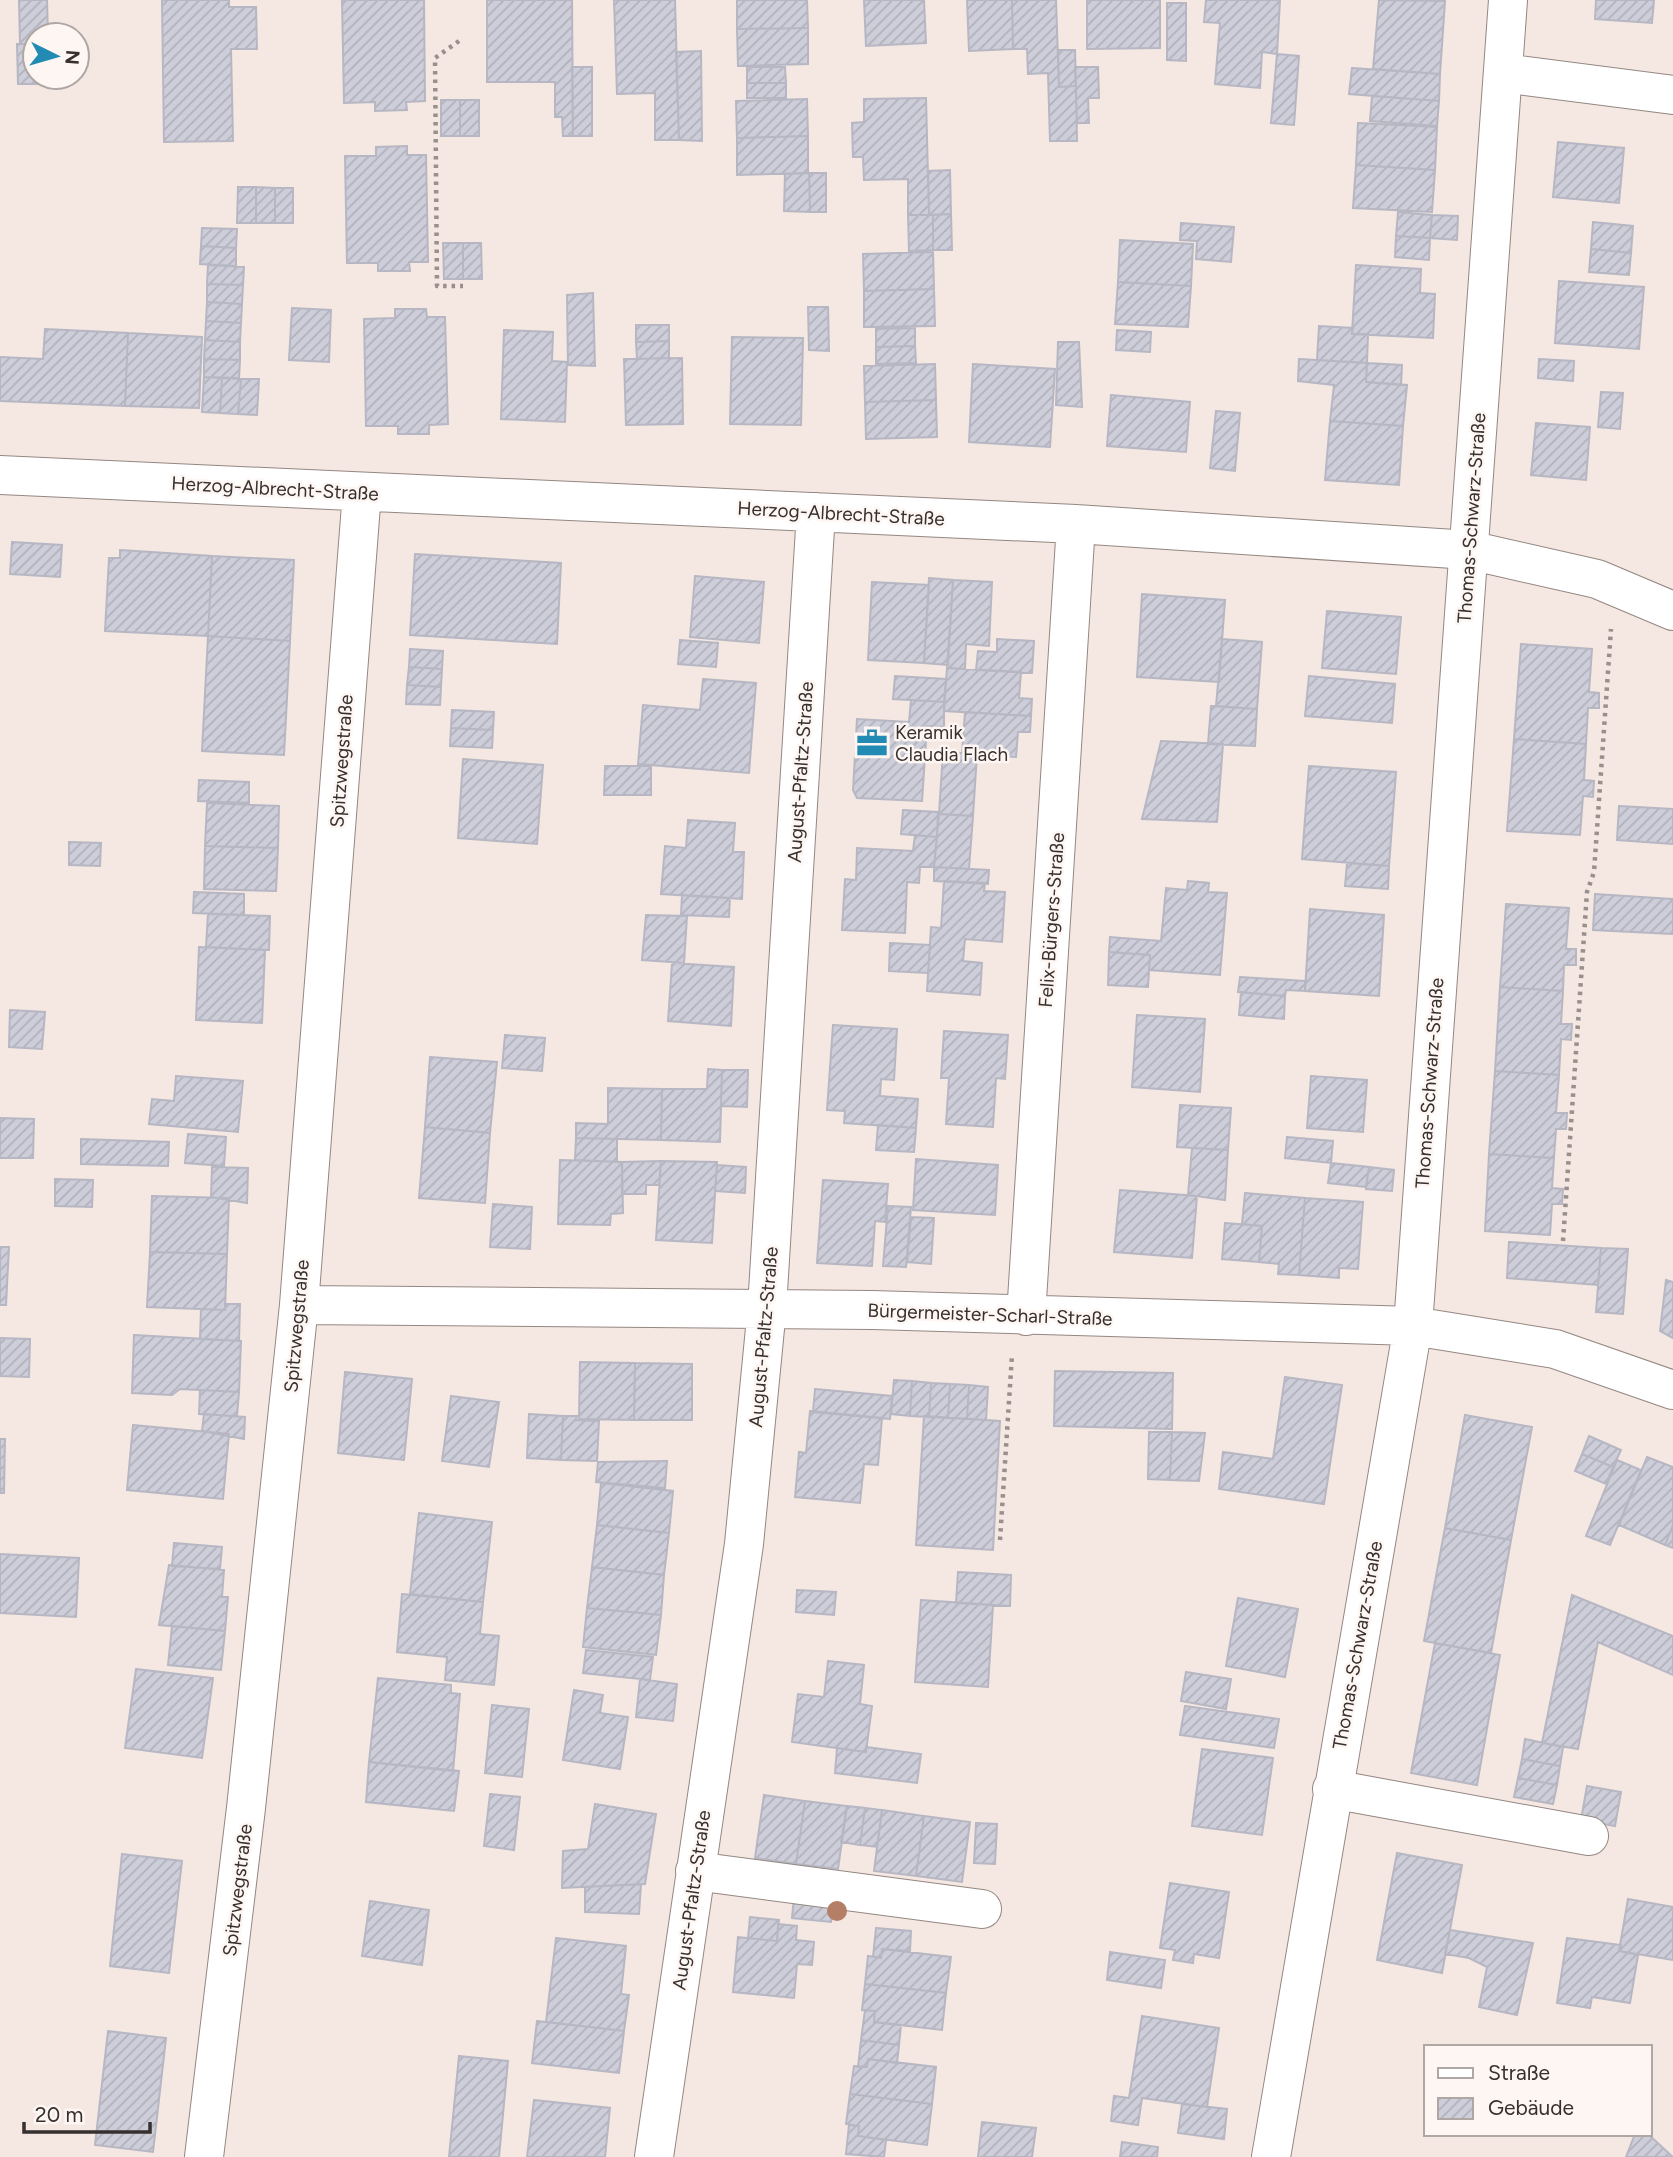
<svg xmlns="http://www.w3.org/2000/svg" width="1673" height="2157" font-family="Figtree,sans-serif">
<defs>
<pattern id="building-hatch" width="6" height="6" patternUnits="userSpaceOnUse" patternTransform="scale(1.75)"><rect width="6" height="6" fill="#cdceda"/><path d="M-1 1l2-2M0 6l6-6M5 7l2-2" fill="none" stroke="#b1b1bb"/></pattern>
</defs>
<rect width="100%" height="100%" fill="#f5e7e2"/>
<path fill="url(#building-hatch)" stroke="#b6b7c3" stroke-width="2" d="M19,0H47L48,35H35V44H20Z
M162,0H229V7H256L257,49H231L233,141L164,142Z
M342,0H424L425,101L406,102L407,110L375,111V102L344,103Z
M487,0H572L573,136H563L562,117H555V82H487Z
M614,0H675L679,140H655V93L617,94Z
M737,0H807L808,28L737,29Z
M864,0H924L926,43L866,46Z
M967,0H1012L1013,49L969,51Z
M1012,0H1056L1059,87L1076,86L1077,141H1050L1048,73L1028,74L1027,49H1013Z
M1087,0H1160V48L1087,49Z
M1206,0H1280L1277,54L1262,52L1260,88L1215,84L1220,23L1204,22Z
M1379,0L1445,1L1440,74L1373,69Z
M1596,0H1654L1652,23L1595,19Z
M1167,3H1186V61L1167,60Z
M808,28V64L738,66L737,29Z
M17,44H35V77H49V84H18Z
M1058,50H1075L1076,86L1059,87Z
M701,51L702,141L679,140L676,52Z
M1277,54L1299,56L1294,125L1271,123Z
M572,67H592V136H573Z
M747,67H785L786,83H747Z
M1075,67H1098L1099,98H1088L1089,123H1077Z
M1352,68L1440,74L1439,101L1349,94Z
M747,83H786V98H747Z
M1372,96L1439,101L1437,126L1370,121Z
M926,98L929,215H908V179L864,180L863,157H853L852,123L864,122V99Z
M807,99L808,136L737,138L736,101Z
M441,100H460V136H441Z
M460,100H479V136H460Z
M1358,123L1437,127L1435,170L1356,165Z
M808,136V173L737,175V138Z
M1558,142L1624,148L1619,203L1553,197Z
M407,146V155H426L428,262H409L410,271H378V263H347L345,156H376V147Z
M1356,165L1435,170L1432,212L1353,208Z
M950,170L951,214L929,215L928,171Z
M809,173H826V212H810Z
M809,173L810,212L784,211L785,174Z
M238,187H256V223H237Z
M256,187L275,188V223H256Z
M275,188H293V223H275Z
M1398,212L1432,215L1430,238L1396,236Z
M951,214L952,250H933V215Z
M908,215H933V250L909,251Z
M1432,215L1458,216L1457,240L1430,238Z
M1593,222L1633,226L1631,253L1591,249Z
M1181,223L1234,227L1231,262L1196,259L1197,241L1180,240Z
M202,228L237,229L236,248L201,246Z
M1396,236L1430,238L1429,260L1395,257Z
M1120,240L1193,244L1191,286L1118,282Z
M443,243H463V279H444Z
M463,243H481L482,279H463Z
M201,246L236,248V266L200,264Z
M1591,249L1631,253L1629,275L1589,272Z
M933,252L934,289L864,291L863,254Z
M208,265L244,267L243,285L207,284Z
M1356,265L1421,269L1420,293L1435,294L1433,338L1352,334Z
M1559,281L1644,287L1639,349L1555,343Z
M1118,282L1191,286L1188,327L1115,324Z
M207,284L243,285L242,304L207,302Z
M934,289L935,326L864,327V291Z
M593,293L595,366L568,365L567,295Z
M207,302L242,304L241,323L206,321Z
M808,307H828L829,351L809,350Z
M292,308L331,310L329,362L289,360Z
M395,309H426L427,317H445L448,424L429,425V434H398V426H366L364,319L395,318Z
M206,321L241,323L240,342L205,340Z
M636,325H669V341L636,342Z
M1319,326L1353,328L1352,334H1368L1367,363L1317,360Z
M915,328V346L876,347V329Z
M45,329L128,333L125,406L0,401V357L43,359Z
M504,330L553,332L552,361L567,362L565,422L501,419Z
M1117,330L1151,332L1150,352L1116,350Z
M128,333L202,337L199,408L125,406Z
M732,337L803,338L801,425L730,424Z
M205,340L240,342V360L204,359Z
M669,341V358L637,359L636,342Z
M1058,342H1079L1082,407L1056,405Z
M915,346L916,363L876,364V347Z
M682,358L683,424L626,425L624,359Z
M682,358L683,424L626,425L624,359Z
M204,359L240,360L239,378L204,377Z
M1299,359L1367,363L1366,382L1407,385L1403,426L1330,421L1334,385L1298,381Z
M1539,359L1574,361L1573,381L1538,378Z
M1367,363L1402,365L1401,385L1366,382Z
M935,364L936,400L865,402L864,366Z
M973,364L1055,369L1050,447L969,442Z
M204,377L222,378L220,413L202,412Z
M222,378L241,379L238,414L220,413Z
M241,379H259L257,415L238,414Z
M1601,392L1623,393L1620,429L1598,427Z
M1111,395L1190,402L1186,452L1107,446Z
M936,400L937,437L866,439L865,402Z
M1216,411L1240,413L1235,471L1210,468Z
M1330,421L1403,426L1399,485L1325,480Z
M1536,423L1590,427L1586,480L1531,475Z
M12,542L62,545L60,577L10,574Z
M120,550L212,556L208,636L105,631L109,558H120Z
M415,554L561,563L557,644L410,635Z
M212,556L294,560L290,641L208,636Z
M695,576L764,582L759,643L690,637Z
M929,578L953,580L948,665L924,663Z
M953,580L992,582L989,646L966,644L965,669L947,668Z
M872,582L929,585L924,663L868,660Z
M1142,594L1225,600L1219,682L1137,677Z
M1327,611L1401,617L1396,674L1322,668Z
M208,636L290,641L284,755L202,751Z
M997,639L1034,641L1032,673L976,670L978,651L997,652Z
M1222,639L1262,642L1257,709L1216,706Z
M680,640L718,643L716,667L678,664Z
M1521,644L1592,649L1589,692L1599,693V708H1588L1586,744L1514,739Z
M410,649L443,651L442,669L409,667Z
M409,667L442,669L441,687L407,685Z
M947,668L1021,672L1019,698L1032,699L1031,716L944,711Z
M895,676L946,679L944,702L893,699Z
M1309,676L1395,684L1392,723L1305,716Z
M703,679L756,683L749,773L638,764L643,705L700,710Z
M407,685L441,687L440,705L406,704Z
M911,700L944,702V727L927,726L922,801L857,798L853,790L857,719L909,722Z
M1211,706L1257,709L1255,746L1208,744Z
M452,710L494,712L493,730L451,728Z
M965,712L1031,716L1030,732H1018L1016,757L962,754Z
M451,728L493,730L492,748L450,746Z
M1514,739L1586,744L1584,780L1594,781L1593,797L1583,796L1580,835L1507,831Z
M1161,741L1223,744L1217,822L1142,819Z
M943,752L977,754L973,816L939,814Z
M463,759L543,765L537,844L458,838Z
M605,766H651V795H604Z
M1309,766L1396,772L1389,866L1302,859Z
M199,780L249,782V803L198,801Z
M207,803L279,806L278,848L205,846Z
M1619,806L1673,809V844L1617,840Z
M903,810L938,812L937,837L901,834Z
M939,814L973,816L969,869L934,867Z
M688,820L735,823L733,852H744L742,899L661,894L665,846L686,848Z
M915,835L937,837L934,867H920L919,883L907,882L905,933L842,930L845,879L856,880L857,848L913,851Z
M69,842L101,843L100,866L69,865Z
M205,846L278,848L276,891L204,889Z
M1347,863L1389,866L1388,889L1345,886Z
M934,867L989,870L988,884L934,881Z
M944,881L985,883L984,891L1005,892L1002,942L965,939L963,961L982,963L980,995L927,991L931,927L941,928Z
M1188,881L1209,883L1208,892L1227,893L1220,975L1149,970L1150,955L1109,952L1110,937L1161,941L1166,888L1187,890Z
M194,892L244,894V915L193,913Z
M1595,894L1673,899V934L1593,930Z
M682,895L730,898L729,917L681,915Z
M1506,904L1569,908L1566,949H1576V965H1564L1563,991L1500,987Z
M1310,909L1384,915L1379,996L1305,991Z
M208,914L270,916L269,950L206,947Z
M646,915L687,916L684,963L642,960Z
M890,943L930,945L928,973L889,971Z
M199,947L265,950L262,1023L196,1020Z
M1109,952L1150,955L1148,987L1108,985Z
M672,963L734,967L731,1026L668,1021Z
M1240,977L1305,981V991L1286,990L1285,996L1238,992Z
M1500,987L1563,991L1561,1024H1572L1571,1040L1561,1039L1559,1075L1495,1071Z
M1241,992L1285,996L1284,1019L1239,1015Z
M10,1010L45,1012L42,1049L9,1047Z
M1137,1015L1205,1019L1200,1092L1132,1087Z
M833,1025L897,1029L894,1080L881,1079L880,1096L918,1099L916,1128L844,1123L845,1111L827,1110Z
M944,1031L1008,1035L1005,1079L996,1078L993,1127L946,1124L949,1078H941Z
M505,1035L545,1038L542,1071L502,1068Z
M430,1057L497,1062L490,1133L425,1127Z
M708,1069L722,1070L720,1142L661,1140L662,1089H707Z
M722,1070H748L747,1107L721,1106Z
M1495,1071L1559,1075L1556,1113H1567L1566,1129H1556L1554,1158L1489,1154Z
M176,1076L243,1081L238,1132L149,1124L152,1099L174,1101Z
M1311,1076L1367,1080L1363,1132L1307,1128Z
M608,1088L662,1089L661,1140L576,1138V1123L608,1124Z
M1180,1105L1231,1108L1228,1150L1177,1147Z
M0,1118L34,1119L33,1158H0Z
M878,1125L916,1128L914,1152L876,1150Z
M425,1127L490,1133L485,1203L419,1198Z
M188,1134L226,1137L224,1166L185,1163Z
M1287,1137L1333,1141L1331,1163L1285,1158Z
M576,1138L617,1139V1162L575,1160Z
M81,1139L169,1142L168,1166L81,1164Z
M1192,1148L1228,1150L1225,1200L1188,1195Z
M1489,1154L1554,1158L1552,1188L1563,1189L1562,1204H1552L1550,1235L1485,1231Z
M916,1159L998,1165L995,1215L913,1210Z
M560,1160L622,1162L623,1213L611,1214L610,1225L558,1224Z
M661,1161L717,1162L712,1243L656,1240Z
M661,1161L659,1185H646V1194H622V1162Z
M1331,1163L1369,1167L1366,1187L1328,1183Z
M717,1165L746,1167L745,1193L715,1191Z
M212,1167L248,1168L247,1203L211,1197Z
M1369,1167L1394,1170L1392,1191L1366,1189Z
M55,1179L93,1180L92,1207L55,1206Z
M823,1180L888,1184L885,1222L875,1221L872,1266L817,1263Z
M1120,1190L1197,1196L1192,1258L1114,1252Z
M1245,1193L1305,1198L1299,1275L1278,1274L1279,1264L1259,1262L1262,1226L1242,1224Z
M152,1196L229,1198L227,1254L150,1252Z
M1305,1198L1363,1202L1358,1269L1339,1268V1278L1299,1275Z
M493,1204L532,1207L530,1249L490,1247Z
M888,1206L911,1207L906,1267L883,1266Z
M911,1217L934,1218L931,1264L907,1262Z
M1225,1223L1262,1226L1259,1262L1222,1259Z
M1509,1242L1601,1248L1598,1285L1507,1278Z
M0,1247H9L6,1305H0Z
M1601,1248L1628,1249L1623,1314L1596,1312Z
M150,1252L227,1254L225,1310L147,1307Z
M1666,1280L1673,1282V1338L1660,1331Z
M225,1304H240L239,1341L200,1339L201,1309L225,1310Z
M134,1335L241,1341L239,1392L180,1389L172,1395L132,1393Z
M0,1338L30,1339L29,1377L0,1376Z
M580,1362L635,1363L634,1420L579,1419Z
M635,1363L692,1364V1420H634Z
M1055,1371L1173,1373L1172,1429L1054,1426Z
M345,1372L412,1379L404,1460L338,1453Z
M1285,1377L1342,1385L1324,1504L1219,1489L1223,1452L1273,1459Z
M894,1380L912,1381L910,1416L891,1414Z
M912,1381L931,1383L929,1417L910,1416Z
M931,1383L950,1384L948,1418L929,1417Z
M950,1384L969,1385L967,1419L948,1418Z
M969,1385L988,1387L986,1420L967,1419Z
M815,1389L892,1396L890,1419L813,1412Z
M200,1390L239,1392L237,1416L199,1414Z
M451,1396L499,1402L489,1467L442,1461Z
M810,1411L882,1418L878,1465L864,1464L860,1503L795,1497L799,1452L806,1453Z
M204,1414L245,1417L244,1439L202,1431Z
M529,1414L563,1416L561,1460L527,1458Z
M1465,1415L1532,1427L1511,1540L1445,1528Z
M563,1416H577L576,1420L599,1421L597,1461L561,1460Z
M924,1416L1000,1421L993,1550L916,1545Z
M133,1425L229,1434L223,1499L127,1490Z
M1149,1432H1172L1170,1480L1148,1479Z
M1172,1432L1205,1433L1199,1481L1170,1480Z
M1589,1436L1621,1450L1613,1467L1582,1454Z
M0,1439H5L4,1493H0Z
M1582,1454L1613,1467L1606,1484L1575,1471Z
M1647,1457L1673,1467V1525L1665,1545L1619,1525Z
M1617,1460L1641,1470L1610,1545L1586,1536Z
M667,1461L665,1488L596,1482L598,1462Z
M601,1483L673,1491L669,1533L597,1525Z
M419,1513L492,1522L483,1602L410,1594Z
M597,1525L669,1533L664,1575L592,1567Z
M1673,1525V1548L1665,1545Z
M1445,1528L1511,1540L1491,1653L1424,1641Z
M174,1543L222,1547L220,1569L172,1566Z
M0,1554L79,1558L76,1617L0,1613Z
M169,1565L224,1570L222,1597H228L225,1631L159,1625Z
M592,1567L664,1575L661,1615L587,1608Z
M958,1572L1011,1575L1010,1606L956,1603Z
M797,1590L836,1592L834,1615L796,1612Z
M402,1594L483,1602L480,1634L499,1636L494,1685L445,1680L447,1657L397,1652Z
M1572,1595L1673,1636V1675L1598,1642L1578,1749L1542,1743Z
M1238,1598L1298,1609L1285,1677L1226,1666Z
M921,1600L993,1605L988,1687L915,1682Z
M587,1608L661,1615L656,1655L583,1647Z
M172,1626L225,1631L221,1670L168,1665Z
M1435,1643L1500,1655L1477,1785L1411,1773Z
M586,1650L653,1657L650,1680L583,1673Z
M828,1661L864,1665L860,1704L872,1706L866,1752L792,1742L798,1694L824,1697Z
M136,1669L213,1678L202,1758L125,1748Z
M1186,1672L1231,1679L1226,1709L1181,1701Z
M378,1678L451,1685V1693L460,1694L453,1771L369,1762Z
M640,1679L677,1684L673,1721L636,1717Z
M574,1690L603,1695L600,1713L628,1717L620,1769L563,1760Z
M492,1705L529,1709L522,1777L485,1773Z
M1185,1706L1279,1719L1274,1748L1180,1735Z
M1525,1739L1563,1747L1560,1766L1522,1759Z
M866,1747L921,1754L917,1783L835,1773L837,1748L866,1752Z
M1202,1749L1273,1758L1262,1835L1192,1826Z
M1522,1759L1560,1766L1557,1785L1518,1778Z
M369,1762L459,1771L454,1811L366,1802Z
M1518,1778L1557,1785L1553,1804L1514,1797Z
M1587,1786L1621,1792L1615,1826L1581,1820Z
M490,1794L520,1797L514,1850L484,1846Z
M764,1795L805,1801L796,1864L755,1858Z
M805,1801L847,1806L838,1869L796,1864Z
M595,1804L656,1814L645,1884L562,1888L563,1851L588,1849Z
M847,1806L865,1808L860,1845L841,1842Z
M865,1808L882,1810L877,1847L860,1845Z
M882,1810L924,1816L916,1876L874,1871Z
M924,1816L970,1822L962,1882L916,1876Z
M976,1823L997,1824L995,1864L974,1863Z
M1397,1853L1462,1865L1442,1973L1377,1960Z
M122,1854L182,1861L169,1973L110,1966Z
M1170,1883L1229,1892L1219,1958L1194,1954L1193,1963L1173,1960L1175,1950L1160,1948Z
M641,1884L639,1914L585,1912V1887Z
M794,1897L834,1901L831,1922L792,1918Z
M1628,1899L1673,1907V1960L1619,1951Z
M370,1901L429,1910L422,1965L362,1956Z
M750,1917L779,1920L777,1941L748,1938Z
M778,1924L797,1926L796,1940L814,1942L812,1965L797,1964L794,1998L733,1992L738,1937L777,1941Z
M876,1928L911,1931L910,1951L882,1949L881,1958L873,1957Z
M1450,1930L1533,1943L1517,2015L1479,2007L1487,1967L1469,1958L1445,1954Z
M556,1938L626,1946L621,1994L629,1995L624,2031L546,2022Z
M1567,1938L1621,1945L1619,1951L1638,1955L1630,2003L1592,1997L1590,2008L1557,2003Z
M882,1949L951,1957L946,1993L865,1984L868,1956L881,1958Z
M1110,1952L1165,1960L1161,1988L1107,1980Z
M865,1984L946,1993L942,2030L874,2022L875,2011L862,2010Z
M865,2010L875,2011L874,2022L901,2025L899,2045L861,2040Z
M1142,2016L1219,2028L1207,2107L1142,2098L1138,2125L1111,2121L1114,2096L1129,2098Z
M537,2021L624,2031L619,2073L532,2063Z
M108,2031L166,2038L153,2152L95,2145Z
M861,2040L899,2045L897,2063L868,2059L867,2067H858Z
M459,2056L508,2061L499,2157H449Z
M868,2059L936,2067L932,2104L850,2094L854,2066L867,2067Z
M850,2094L932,2104L927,2145L858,2136L859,2126L846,2124Z
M534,2100L610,2108L605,2157H527Z
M1182,2104L1227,2109L1224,2139L1178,2133Z
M982,2122L1036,2128L1032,2157H978Z
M849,2125L859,2126L858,2136L886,2140L884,2157L846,2154Z
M1635,2134H1648L1673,2157H1626Z
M1122,2142L1158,2147L1157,2157H1120Z"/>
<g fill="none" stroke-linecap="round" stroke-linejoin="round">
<defs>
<path id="minor" d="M1503,73L1673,95
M0,475L1076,524L1469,550L1597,579L1673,611
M299,1305L872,1310L1413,1326L1555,1349L1673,1390
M1026,1316L1076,524
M1332,1789L1589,1836
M695,1871L982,1909
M204,2157L246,1808L299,1305L362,492
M654,2157L744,1544L767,1308L816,512
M1271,2157L1413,1326L1508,0"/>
</defs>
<use href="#minor" stroke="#948782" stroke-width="40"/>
<path stroke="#998f8c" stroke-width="4.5" stroke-dasharray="3.5 5" stroke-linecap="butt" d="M459,41L435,58L437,286H463
M1563,1241L1587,892L1594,872L1611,629
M1000,1540L1012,1355"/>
<use href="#minor" stroke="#fff" stroke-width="38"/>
</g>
<circle fill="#b47f66" cx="837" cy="1911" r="10"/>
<defs>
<symbol id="office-bare" viewBox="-9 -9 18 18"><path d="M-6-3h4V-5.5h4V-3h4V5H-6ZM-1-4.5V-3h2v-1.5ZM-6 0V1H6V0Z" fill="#228bb3" stroke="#fef6f2" stroke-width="2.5" paint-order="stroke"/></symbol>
</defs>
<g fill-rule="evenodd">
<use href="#office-bare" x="850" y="721" width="44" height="44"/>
</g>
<g text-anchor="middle" stroke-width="5" stroke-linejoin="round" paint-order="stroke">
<g font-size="19" fill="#36312f" stroke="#fef6f2">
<text transform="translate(275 488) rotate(3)" y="7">Herzog-Albrecht-Straße</text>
<text transform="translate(841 513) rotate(3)" y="7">Herzog-Albrecht-Straße</text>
<text transform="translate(1471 518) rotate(-86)" y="7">Thomas-Schwarz-Straße</text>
<text transform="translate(341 761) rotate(-86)" y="7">Spitzwegstraße</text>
<text transform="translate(800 772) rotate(-86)" y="7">August-Pfaltz-Straße</text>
<text transform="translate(1051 920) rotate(-86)" y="7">Felix-Bürgers-Straße</text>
<text transform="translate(1429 1083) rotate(-86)" y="7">Thomas-Schwarz-Straße</text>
<text transform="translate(990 1314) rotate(2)" y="7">Bürgermeister-Scharl-Straße</text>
<text transform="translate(296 1326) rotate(-85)" y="7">Spitzwegstraße</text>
<text transform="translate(763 1337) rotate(-85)" y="7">August-Pfaltz-Straße</text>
<text transform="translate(1357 1645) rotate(-80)" y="7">Thomas-Schwarz-Straße</text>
<text transform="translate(237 1890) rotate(-83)" y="7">Spitzwegstraße</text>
<text transform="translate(691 1900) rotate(-82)" y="7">August-Pfaltz-Straße</text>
</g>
<g font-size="19" fill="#36312f" stroke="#fef6f2" text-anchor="start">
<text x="895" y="739">Keramik<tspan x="895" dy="22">Claudia Flach</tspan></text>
</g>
</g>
<rect x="1424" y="2045" width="228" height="91" fill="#fef6f2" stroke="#aea7a4" stroke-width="2"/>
<rect x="1438" y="2068" width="35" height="10" fill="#ffffff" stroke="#aea7a4" stroke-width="2"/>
<text x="1488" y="2080" font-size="21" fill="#36312f">Straße</text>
<rect x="1438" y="2098" width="35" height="21" fill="url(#building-hatch)" stroke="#aea7a4" stroke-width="2"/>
<text x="1488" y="2115" font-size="21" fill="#36312f">Gebäude</text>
<g transform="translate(56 56) rotate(95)"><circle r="33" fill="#fef6f2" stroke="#aea7a4" stroke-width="2"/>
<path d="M0-5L12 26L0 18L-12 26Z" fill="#228bb3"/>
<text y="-10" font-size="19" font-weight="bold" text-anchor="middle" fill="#36312f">N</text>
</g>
<path d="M24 2122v10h126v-10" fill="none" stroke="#36312f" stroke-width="3.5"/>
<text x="35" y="2122" font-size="21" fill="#36312f" stroke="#fef6f2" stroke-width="5" paint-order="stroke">20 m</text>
</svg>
